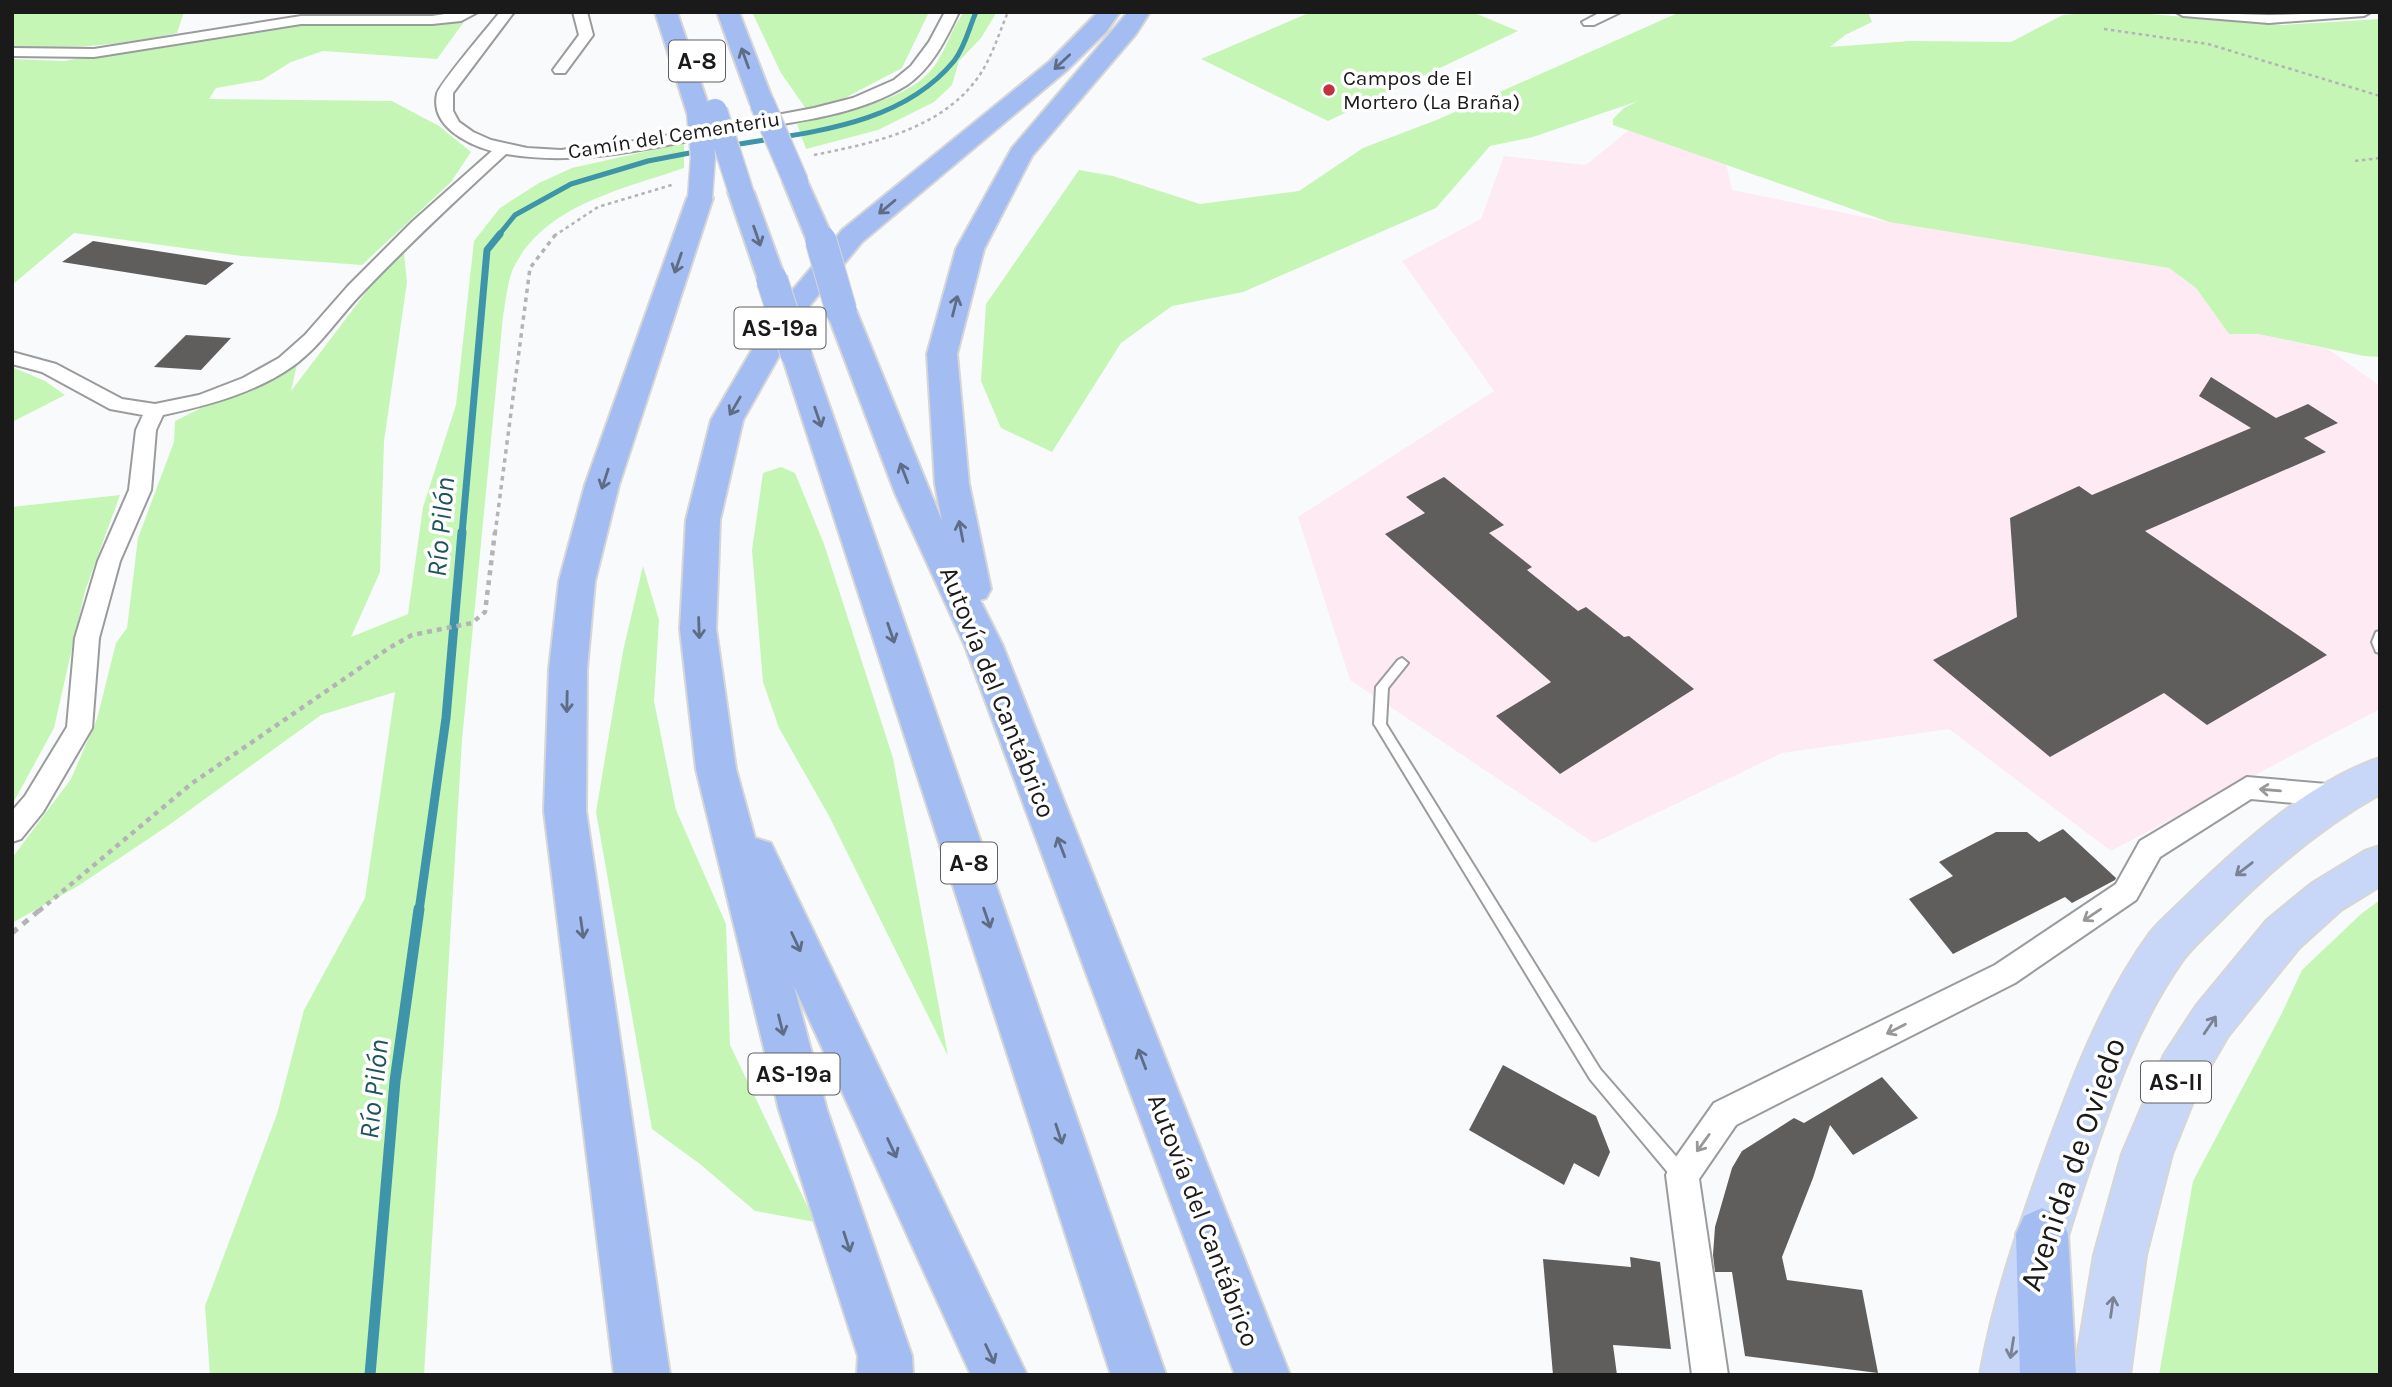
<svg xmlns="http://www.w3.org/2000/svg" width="2392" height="1387" font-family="Karla,sans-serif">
<rect width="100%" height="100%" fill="#f9fafc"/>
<path fill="#feeaf2" d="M1629,130L1726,163L1732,190L1889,222L2169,268L2196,288L2229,334H2258L2328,349L2380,386V709L2111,851L1949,729L1782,753L1594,843L1350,680L1298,517L1494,391L1402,261L1481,219L1504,156L1586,165Z"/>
<path fill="#c5f6b6" d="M12,12H184L177,33C123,45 67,50 12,46Z
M752,12H929L902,68L843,99L806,109L781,73Z
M964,12H995V15L981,38L959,61L952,85L934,102L878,130L806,149L797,124C836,115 907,101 932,69C946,52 950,30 964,12Z
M1311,12H1472L1518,31L1328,121L1201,59Z
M1680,12H1868L1872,22L1845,35L1830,47L1910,41L2011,42L2063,15L2101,12L2137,13L2282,25L2380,19V357L2364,356L2258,334H2229L2196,288L2169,268L1889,222L1613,125V119L1624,108L1638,101L1533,137L1490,146L1436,208L1243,292L1172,306L1121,343L1052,452L1001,428L981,381L986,304L1079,170L1113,176L1200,204L1299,191L1363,148L1439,119Z
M466,19L437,59L323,51L291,62L262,80L216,88L209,99L392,101L439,126L471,152L451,182L362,265L242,256L74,233L12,285V59L64,61L241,30L306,24L420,23Z
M684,143V168C624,189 543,205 513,269C507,283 506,301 503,316L462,740L424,1375H210L205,1306L277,1114L304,1010L365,898L395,692L321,715L169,825L78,886L12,923V858L71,779L97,719L116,643L127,628L138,538L174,442L175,421L298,360L291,391L392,258L404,253L407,282L384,441L380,572L351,637L408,614L423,507L456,405L474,241L500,208L539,183L572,168Z
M12,367L45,381L65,395L12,422Z
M781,467L795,473L824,544L893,758L948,1056L829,816L779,728L763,682L752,550L763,473Z
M120,495L85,591L54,728L12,805V507Z
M643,566L659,620L654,701L676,810L726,924L730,1045L815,1222L755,1211L700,1164L652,1129L596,812L623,651Z
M2380,900V1375H2159L2193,1181L2281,1015L2302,970L2361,914Z"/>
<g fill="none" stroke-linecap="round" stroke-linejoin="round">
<path stroke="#3e95a9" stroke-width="5" d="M728,146C806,132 900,127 954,61C965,47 969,28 976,12
M498,236L515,215L571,184L648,161L700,151"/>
<path stroke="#3e95a9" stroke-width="7" d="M462,534L487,250L500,234"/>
<path stroke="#3e95a9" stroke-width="9" d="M419,911L446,718L462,532"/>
<path stroke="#3e95a9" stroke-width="11" d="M370,1375L395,1081L419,909"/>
</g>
<path fill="#605d5d" d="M93,241L234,263L206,285L62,262Z
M186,335L231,338L201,370L154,367Z
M2211,377L2276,418L2308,404L2338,423L2304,438L2326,452L2145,531L2327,655L2207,725L2164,693L2050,757L1933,660L2017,617L2010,518L2079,486L2092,495L2251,428L2199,396Z
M1444,477L1504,525L1489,533L1532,567L1527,570L1578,611L1586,607L1624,637L1629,636L1694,689L1560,774L1496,716L1551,682L1385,534L1425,513L1406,497Z
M2063,829L2116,878L2115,880L2072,903L2065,897L1953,954L1909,899L1953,876L1939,862L1996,832H2027L2039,842Z
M1503,1065L1596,1116L1610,1152L1599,1177L1574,1163L1564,1185L1469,1130Z
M1882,1077L1918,1118L1853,1155L1830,1125L1813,1178L1782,1257L1787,1280L1862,1290L1878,1373L1745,1356L1732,1272H1715L1713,1255L1715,1227L1732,1168L1742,1151L1794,1118L1804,1123Z
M1630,1257L1660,1262L1671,1349L1613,1345L1617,1375H1553L1543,1259L1631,1267Z"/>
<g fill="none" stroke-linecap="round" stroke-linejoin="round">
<defs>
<path id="lane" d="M2380,631V653L2376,652L2372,642L2376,632Z
M1402,658L1408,663L1388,688L1386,724L1600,1069L1687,1169L1689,1175L1687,1181L1681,1183L1675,1181L1590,1079L1376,727L1374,724L1376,687L1398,660Z"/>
<path id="street" d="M458,12H478L461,21L432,24H301L94,57L12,56V48L94,49L301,16H432Z
M500,12H514L453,93V111L459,122L473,132L491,140L527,148L561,150L643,140L814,108L853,98L894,80L911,66L929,42L945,12H959C946,39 932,68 907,85C854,118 787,122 728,133C654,147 582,167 506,154C457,199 409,244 363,292C339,316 321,346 293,366C255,393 208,405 163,415L156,430L151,490L120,561L99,638L92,728L43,812L21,839L12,842V811L25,796L67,727L75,638L98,561L129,490L136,430L143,415L110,409L42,372L12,364V352L56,364L122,399L155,404L199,395L243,378L279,358L305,335L348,286L412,222L492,151C467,144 430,126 437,94C440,83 489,26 500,12Z
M573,12H587L593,35L565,73H555L553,70L579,35Z
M1601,12H1621L1594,25H1584L1582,22Z
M2176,12L2269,15L2371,12L2364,16L2269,23L2183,16Z
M2247,777L2338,785L2347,788L2351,796L2347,804L2338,807L2251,799L2160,857L2136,900L2015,983L1736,1125L1699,1179L1728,1375H1692L1666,1175L1671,1164L1714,1103L1995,965L2116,884L2140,841Z"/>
<path id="primary" d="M2380,758V794C2319,828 2267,873 2218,923C2206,935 2192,947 2182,961C2139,1022 2114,1094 2091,1164C2068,1234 2046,1302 2036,1375H1980C1993,1301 2017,1232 2042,1162C2070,1084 2101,1000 2150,933C2161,919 2175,908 2188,895C2240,845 2310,781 2380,758Z
M2380,846V886L2341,910L2299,948L2228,1036L2200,1084L2172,1154L2146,1255L2130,1375H2074L2094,1255L2122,1154L2164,1055L2196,1006L2267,920L2311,884L2365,851Z"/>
<path id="highway" d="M655,12H677L711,113L708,118L699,120L690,118L687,113Z
M717,12H739L774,103L771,108L762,110L753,108L750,103Z
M1098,12H1120L1106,32L1066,71L862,242L802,315L743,420L720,520L716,629L736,769L755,838L771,843L1027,1375H971L794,986L827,1110L912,1356L913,1375H857L858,1356L779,1110L696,769L680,629L686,520L711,420L774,312L828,248L811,247L807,241L783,182L787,176L796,174L805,176L834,240L842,230L1050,61Z
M1128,12H1150L1136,34L1032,156L984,249L957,354L969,484L991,589L986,598L980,600L1003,646L1290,1375H1235L965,646L895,493L826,310L831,304L841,301L851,304L856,310L942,521L935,484L927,354L956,249L1012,148Z
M741,184L750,186L754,192L786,280L782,286L772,289L762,286L758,280L728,192L732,186Z
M700,190L709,192L713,198L619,485L595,581L587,669L586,811L670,1375H614L544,811L549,669L559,581L585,485L687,198L691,192Z
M796,344L807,347L811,353L1166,1375H1111L781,353L785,347Z
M2042,1208L2060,1216L2068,1234L2076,1375H2020L2016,1234L2024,1216Z"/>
</defs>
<use href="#lane" stroke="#9a9b9d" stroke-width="4"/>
<use href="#street" stroke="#9a9b9d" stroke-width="4"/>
<use href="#primary" stroke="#d6d6d6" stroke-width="4"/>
<use href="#highway" stroke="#d6d6d6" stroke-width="4"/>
<path stroke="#b4b4b6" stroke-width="2.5" stroke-dasharray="3.5 3.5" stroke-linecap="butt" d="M2104,29L2208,44L2380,96
M814,155C874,143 942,129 979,76C992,57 999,33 1008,12
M2355,161L2380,158
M554,236L598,207L675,184"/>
<path stroke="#b4b4b6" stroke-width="3.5" stroke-dasharray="4.5 4.5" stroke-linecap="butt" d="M495,534L530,268L556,234"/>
<path stroke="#b4b4b6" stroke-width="4.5" stroke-dasharray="5 5" stroke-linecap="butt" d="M39,911L191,784L389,648L412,635L472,623L485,612L495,532"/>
<path stroke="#b4b4b6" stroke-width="5" stroke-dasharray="7 7" stroke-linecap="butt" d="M12,933L41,909"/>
<use href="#lane" fill="#fff" fill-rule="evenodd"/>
<use href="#street" fill="#fff" fill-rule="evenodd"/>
<use href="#primary" fill="#c8d7f7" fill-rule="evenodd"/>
<use href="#highway" fill="#a3bdf2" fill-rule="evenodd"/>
<defs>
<path id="highway-bridge-far1" d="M762,103L796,182
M715,111L741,192
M699,113L703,157L700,198"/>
<path id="highway-bridge" d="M821,241L841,310
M772,280L796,353"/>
</defs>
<use href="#highway-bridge-far1" stroke="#d6d6d6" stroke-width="27" stroke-linecap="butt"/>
<use href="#highway-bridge" stroke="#d6d6d6" stroke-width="33" stroke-linecap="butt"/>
<use href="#highway-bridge-far1" stroke="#a3bdf2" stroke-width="24"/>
<use href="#highway-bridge" stroke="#a3bdf2" stroke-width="31"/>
</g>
<defs><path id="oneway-shaft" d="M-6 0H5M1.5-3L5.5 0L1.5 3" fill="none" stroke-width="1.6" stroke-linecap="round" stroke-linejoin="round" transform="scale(1.75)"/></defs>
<g stroke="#5e6c86">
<use href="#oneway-shaft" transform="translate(745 58) rotate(-110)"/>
<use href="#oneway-shaft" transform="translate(1062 62) rotate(137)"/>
<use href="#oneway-shaft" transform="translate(887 207) rotate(140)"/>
<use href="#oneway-shaft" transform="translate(757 236) rotate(71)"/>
<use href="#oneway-shaft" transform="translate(678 263) rotate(109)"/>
<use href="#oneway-shaft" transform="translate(955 306) rotate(-76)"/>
<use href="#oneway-shaft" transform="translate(735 406) rotate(120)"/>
<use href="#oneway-shaft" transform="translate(818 417) rotate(71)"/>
<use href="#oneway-shaft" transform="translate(904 473) rotate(-111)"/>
<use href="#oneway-shaft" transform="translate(605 479) rotate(108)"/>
<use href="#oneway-shaft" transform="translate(961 531) rotate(-101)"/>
<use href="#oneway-shaft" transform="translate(699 628) rotate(88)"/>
<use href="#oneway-shaft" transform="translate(891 633) rotate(71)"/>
<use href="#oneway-shaft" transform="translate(567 702) rotate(91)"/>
<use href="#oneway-shaft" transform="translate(1061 847) rotate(-111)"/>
<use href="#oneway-shaft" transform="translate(987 918) rotate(71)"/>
<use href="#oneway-shaft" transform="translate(582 928) rotate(82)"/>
<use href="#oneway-shaft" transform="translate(796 942) rotate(65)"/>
<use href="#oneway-shaft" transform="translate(781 1025) rotate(76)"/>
<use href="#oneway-shaft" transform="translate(1142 1059) rotate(-111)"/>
<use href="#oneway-shaft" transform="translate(1059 1134) rotate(72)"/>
<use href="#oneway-shaft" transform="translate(892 1148) rotate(65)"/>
<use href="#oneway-shaft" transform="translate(847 1242) rotate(72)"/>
<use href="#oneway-shaft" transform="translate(990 1354) rotate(65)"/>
</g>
<g stroke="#989898">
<use href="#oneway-shaft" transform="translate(2270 790) rotate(-175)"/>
<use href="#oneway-shaft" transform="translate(2092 915) rotate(146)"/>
<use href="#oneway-shaft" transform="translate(1896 1029) rotate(153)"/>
<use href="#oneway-shaft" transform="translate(1703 1143) rotate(126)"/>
</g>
<g stroke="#7a8294">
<use href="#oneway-shaft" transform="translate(2244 869) rotate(142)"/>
<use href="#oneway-shaft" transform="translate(2210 1025) rotate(-56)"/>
<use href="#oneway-shaft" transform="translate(2112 1307) rotate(-82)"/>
<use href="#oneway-shaft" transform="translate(2012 1348) rotate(99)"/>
</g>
<circle fill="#c23240" stroke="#fff" stroke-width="2.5" cx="1329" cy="90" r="7"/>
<g text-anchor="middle" stroke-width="7" stroke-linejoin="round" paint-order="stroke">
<g font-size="21" fill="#1a1a1b" stroke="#fff" text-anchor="start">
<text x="1343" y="85">Campos de El<tspan x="1343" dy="24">Mortero (La Braña)</tspan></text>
</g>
<g font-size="21" fill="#1a1a1b" stroke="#fff">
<text transform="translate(674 135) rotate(-9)" y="7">Camín del Cementeriu</text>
</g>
<g fill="#fff" stroke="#5f5f5f" stroke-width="2">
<rect x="669" y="40.5" width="56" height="41" rx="5"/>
<rect x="734.5" y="307.5" width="91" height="41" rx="5"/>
<rect x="941" y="842.5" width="56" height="41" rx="5"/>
<rect x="748.5" y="1053.5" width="91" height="41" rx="5"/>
<rect x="2141" y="1061.5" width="70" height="41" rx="5"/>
</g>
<g font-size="24" font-weight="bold" fill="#1a1a1b">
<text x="697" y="69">A-8</text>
<text x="780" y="336">AS-19a</text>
<text x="969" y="871">A-8</text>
<text x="794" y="1082">AS-19a</text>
<text x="2176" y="1090">AS-II</text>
</g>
<g font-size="26" fill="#1a1a1b" stroke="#fff">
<text transform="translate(998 692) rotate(68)" y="9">Autovía del Cantábrico</text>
<text transform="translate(1204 1220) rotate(69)" y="9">Autovía del Cantábrico</text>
</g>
<g font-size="28" font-style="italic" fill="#1f535f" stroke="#fff">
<text transform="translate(440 527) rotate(-85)" y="10">Río Pilón</text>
<text transform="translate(373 1089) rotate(-84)" y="10">Río Pilón</text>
</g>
<g font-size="32" fill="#1a1a1b" stroke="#fff">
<text transform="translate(2072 1164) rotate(-71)" y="11">Avenida de Oviedo</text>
</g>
</g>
<rect width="2392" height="1387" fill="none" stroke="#1a1a1b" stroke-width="28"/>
</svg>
